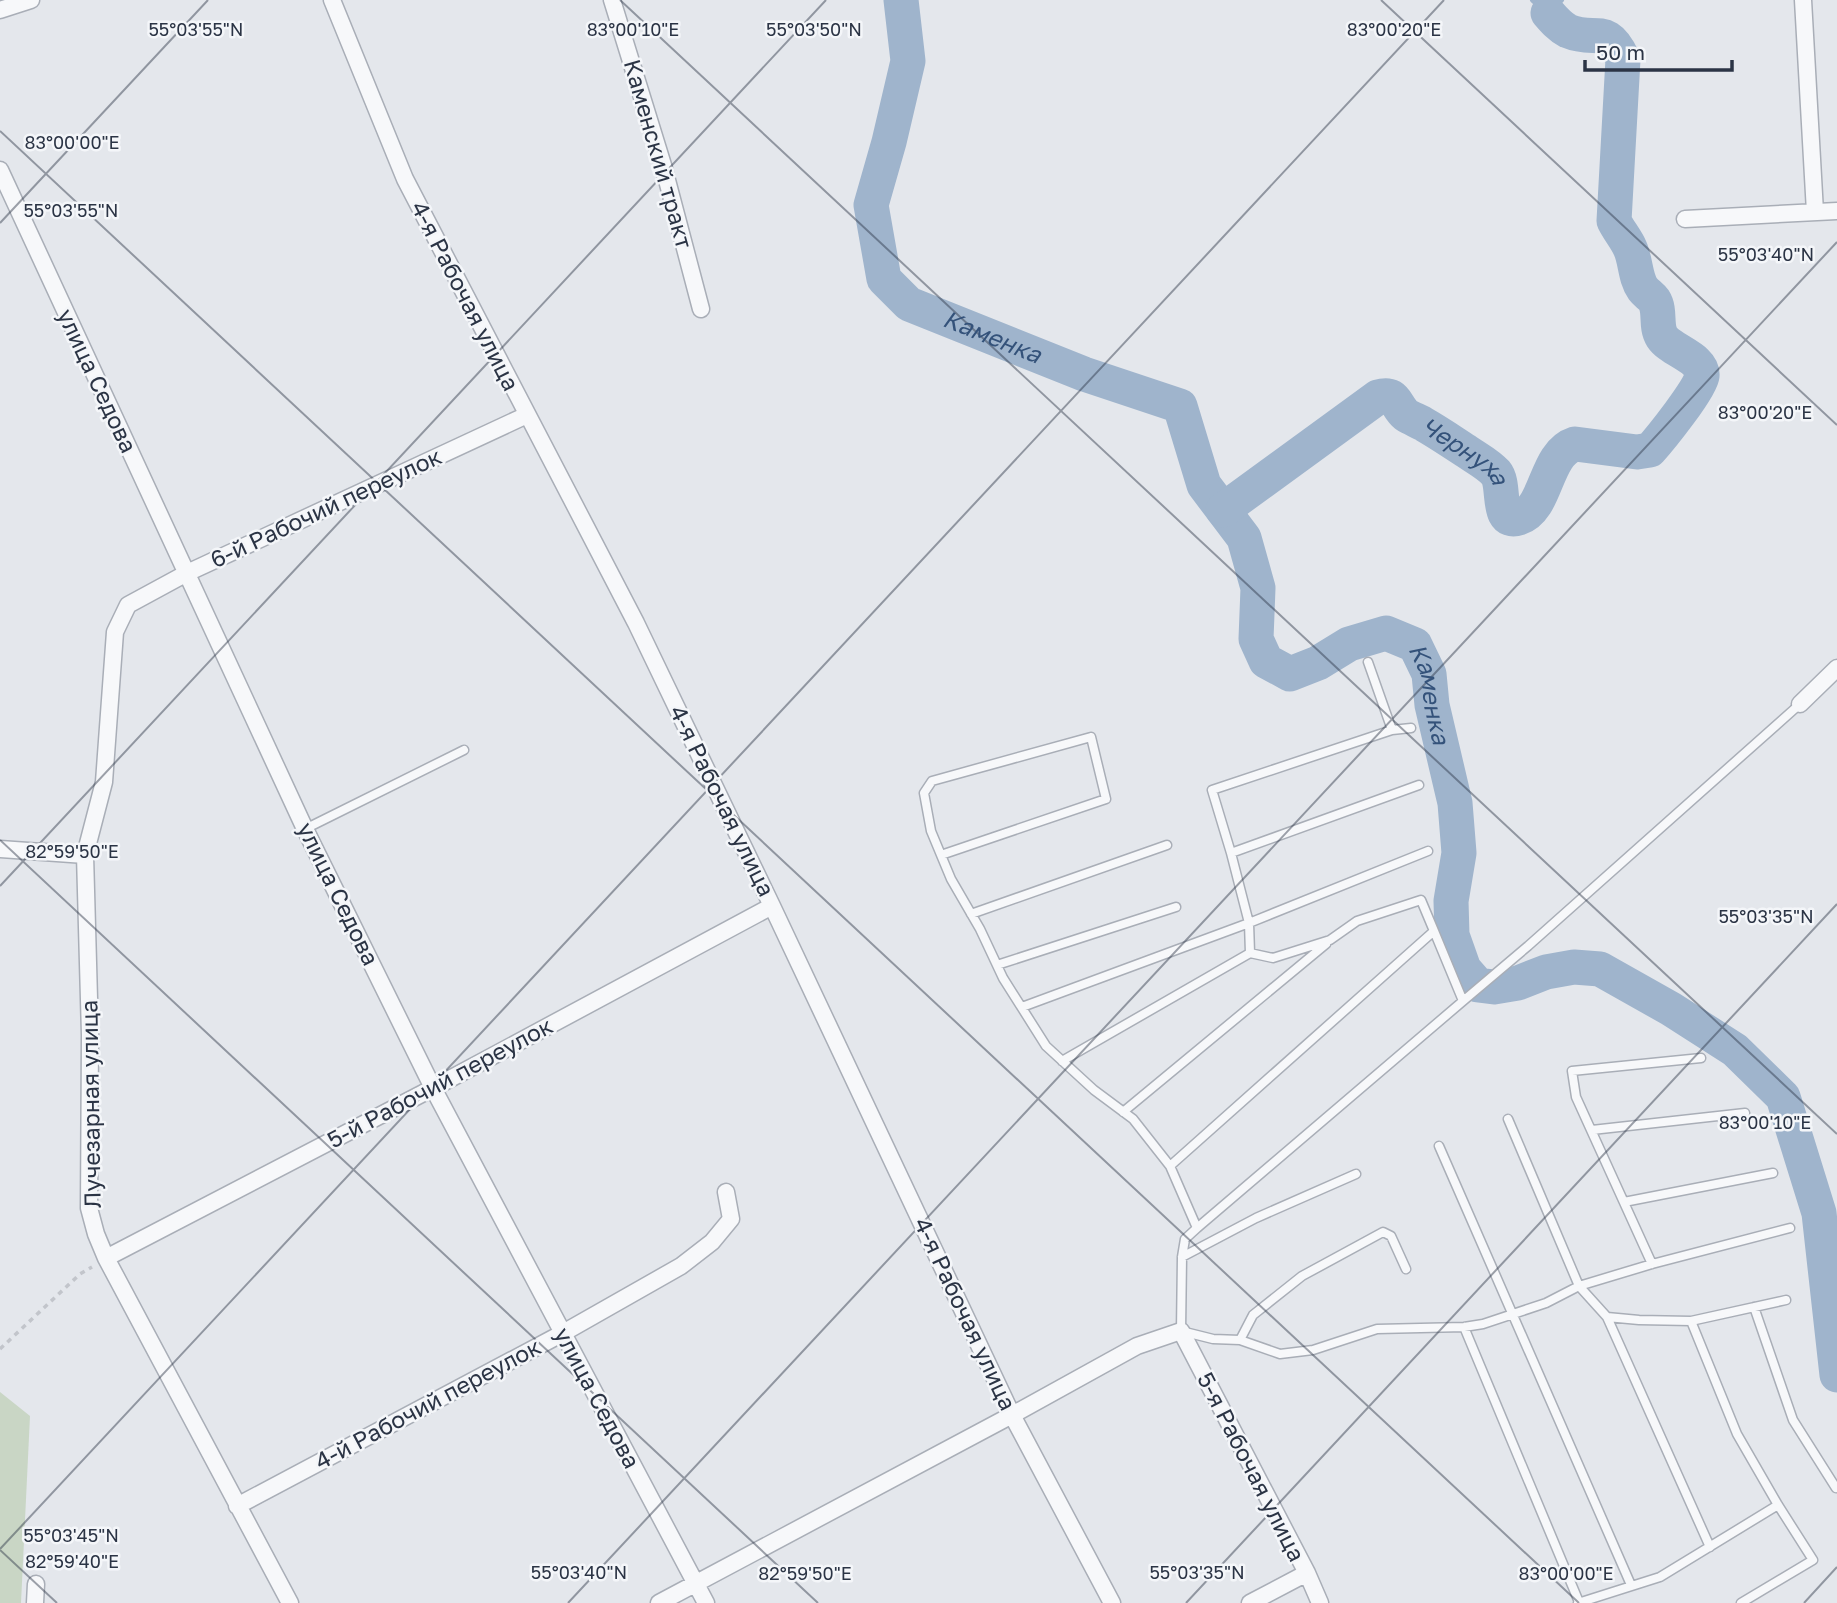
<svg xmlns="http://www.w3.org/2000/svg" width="1837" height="1603" font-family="'Golos Text',sans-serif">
<rect width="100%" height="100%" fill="#e4e7ec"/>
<path fill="#c9d6c5" d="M0,1392L30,1416L21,1603H0Z"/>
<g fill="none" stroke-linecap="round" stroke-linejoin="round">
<path stroke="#9fb4cc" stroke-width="6" d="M1533,0L1548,13L1561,0"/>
<g stroke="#9fb4cc" stroke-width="35">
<path id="s1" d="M901,0L908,61L889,142L871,205L884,279L909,304L1084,374L1180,406L1204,485L1244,538L1258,588L1256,639L1266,661L1290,674L1318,663L1349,644L1386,633L1415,645L1429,674L1432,705L1455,803L1459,853L1451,901L1452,935L1464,969L1478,985L1494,987L1518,983L1546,972L1574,967L1600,969L1671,1009L1735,1050L1783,1097L1819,1213L1837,1375"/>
<path id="s2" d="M1223,510L1378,397C1397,391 1395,406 1406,415C1412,419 1419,421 1425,425C1439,433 1452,442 1466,451C1476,458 1488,464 1496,473C1506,485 1495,526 1519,518C1548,508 1544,454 1575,444L1637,452L1650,450C1660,439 1701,388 1702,376C1704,358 1671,351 1662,337C1655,326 1661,311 1654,300C1651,296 1646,293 1643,289C1635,278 1636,261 1630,248C1626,239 1619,231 1614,221L1623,59C1606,22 1596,43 1568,31C1560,27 1554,20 1548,13"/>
</g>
<defs>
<path id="service" d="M1368,662L1392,730
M305,829L464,750
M1231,853L1419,785
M941,855L1106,799L1091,737L932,781L924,793L931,831L951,879L980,929L1003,978L1046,1046L1094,1090L1133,1119L1170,1166L1197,1228L1185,1239L1182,1257L1181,1331L1213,1339L1240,1340L1280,1354L1313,1350L1377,1329L1464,1327L1483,1324L1546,1303L1579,1286L1652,1264L1790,1228
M971,914L1167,845
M997,965L1176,907
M1463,1001L1528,946L1800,704
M1022,1007L1249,923L1231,853L1212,790L1392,730L1411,728
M1062,1061L1250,953L1249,923L1428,851
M1123,1112L1326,944
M1508,1119L1579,1286L1607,1317L1639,1320L1691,1321L1737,1434L1778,1505L1813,1560L1741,1603
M1592,1130L1745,1113
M1439,1146L1631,1585
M1170,1166L1434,931L1421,900L1357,921L1330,940L1273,958L1250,953
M1624,1202L1773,1173
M1197,1228L1463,1001L1434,931
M1182,1257L1256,1218L1356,1174
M1652,1264L1576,1097L1572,1071L1701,1058
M1754,1307L1793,1420L1836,1488
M1607,1317L1710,1547
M1691,1321L1786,1300
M1464,1327L1579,1602
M1240,1340L1253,1315L1302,1276L1383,1232L1391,1236L1406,1269
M1578,1603L1660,1577L1778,1505"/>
<path id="minor" d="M332,0L405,179L636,623L772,906L1012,1415L1112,1603
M612,0L663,165L701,309
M1803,0L1815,212
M0,10L31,0
M0,170L305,829L433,1088L706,1603
M1685,219L1837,211
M1800,704L1837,668
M0,849L85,855
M106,1258L433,1088L772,906
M237,1506L563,1333L681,1266L712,1242L731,1219L726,1192
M35,1603L36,1584
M290,1603L106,1258L96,1234L89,1208L90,1035L85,855L104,782L115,632L128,605L187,573L527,415
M659,1603L1012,1415L1137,1346L1181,1331L1307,1573L1320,1603
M1250,1603L1307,1573"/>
</defs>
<use href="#service" stroke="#a9aeb7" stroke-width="11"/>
<use href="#minor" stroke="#a9aeb7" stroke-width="19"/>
<path stroke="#c2c5cb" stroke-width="3.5" stroke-dasharray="5 5" stroke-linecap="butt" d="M0,1349L80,1274L92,1267"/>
<use href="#service" stroke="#f7f8fa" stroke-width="8"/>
<use href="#minor" stroke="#f7f8fa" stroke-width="16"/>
</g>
<path fill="none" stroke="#2b3445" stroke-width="2" stroke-opacity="0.45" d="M620,0L1837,1134M1381,0L1837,425M0,131L1579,1603M0,223L208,0M0,840L818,1603M0,886L826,0M0,1549L1444,0M0,1550L57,1603M568,1603L1837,242M1186,1603L1837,904M1804,1603L1837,1567"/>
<g text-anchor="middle" stroke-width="5" stroke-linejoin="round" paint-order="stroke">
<g font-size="23" fill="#2b3445" stroke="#f4f6f9">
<text transform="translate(658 154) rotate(74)" y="8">Каменский тракт</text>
<text transform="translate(465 296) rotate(63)" y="8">4-я Рабочая улица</text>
<text transform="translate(97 381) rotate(65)" y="8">улица Седова</text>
<text transform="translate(326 508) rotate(-25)" y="8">6-й Рабочий переулок</text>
<text transform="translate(722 801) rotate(64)" y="8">4-я Рабочая улица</text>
<text transform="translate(338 894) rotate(64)" y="8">улица Седова</text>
<text transform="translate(440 1083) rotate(-28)" y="8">5-й Рабочий переулок</text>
<text transform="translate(91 1104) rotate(-91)" y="8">Лучезарная улица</text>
<text transform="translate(965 1314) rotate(65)" y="8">4-я Рабочая улица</text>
<text transform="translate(597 1398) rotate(62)" y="8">улица Седова</text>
<text transform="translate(428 1404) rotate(-28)" y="8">4-й Рабочий переулок</text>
<text transform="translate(1251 1467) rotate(63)" y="8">5-я Рабочая улица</text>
</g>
<g font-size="24" font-style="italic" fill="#34527a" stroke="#f4f6f9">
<text dy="8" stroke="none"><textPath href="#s1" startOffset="410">Каменка</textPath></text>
<text dy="8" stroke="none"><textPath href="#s2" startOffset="298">Чернуха</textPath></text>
<text dy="8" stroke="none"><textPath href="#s1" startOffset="1102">Каменка</textPath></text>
</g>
</g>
<g font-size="18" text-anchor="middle" fill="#2b3445" stroke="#f4f6f9" stroke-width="5" stroke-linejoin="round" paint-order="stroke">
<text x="633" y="36">83°00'10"E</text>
<text x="1394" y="36">83°00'20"E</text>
<text x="196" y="36">55°03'55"N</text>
<text x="814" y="36">55°03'50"N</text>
<text x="72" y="149">83°00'00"E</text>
<text x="71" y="217">55°03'55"N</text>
<text x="1766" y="261">55°03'40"N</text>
<text x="1765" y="419">83°00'20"E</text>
<text x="72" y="858">82°59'50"E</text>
<text x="1766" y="923">55°03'35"N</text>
<text x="1765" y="1129">83°00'10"E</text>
<text x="71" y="1542">55°03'45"N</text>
<text x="72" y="1568">82°59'40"E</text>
<text x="579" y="1579">55°03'40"N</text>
<text x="1197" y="1579">55°03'35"N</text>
<text x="805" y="1580">82°59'50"E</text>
<text x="1566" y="1580">83°00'00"E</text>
</g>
<path d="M1585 60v10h147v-10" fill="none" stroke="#2b3445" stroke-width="3.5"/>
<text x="1596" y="60" font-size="21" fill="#2b3445" stroke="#f4f6f9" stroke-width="5" paint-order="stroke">50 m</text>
</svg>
